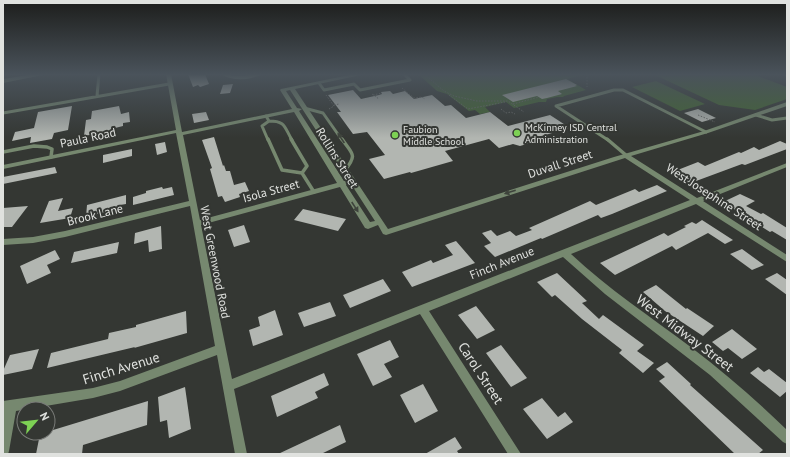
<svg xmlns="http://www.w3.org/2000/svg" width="790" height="457" font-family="'PT Sans',sans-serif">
<rect width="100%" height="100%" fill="#343733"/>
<path fill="#436632" d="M418,74H586L567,79L586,90L564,96L563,97H557L547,99L546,102H539L514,108L506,102L485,107L490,112L480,114L475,110L469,111L447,94L437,91Z
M653,74H753L787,87V99L755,110L719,105Z
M656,81L705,104L680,111L632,87Z"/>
<path fill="#b2b6b1" d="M188,74H205L209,84L200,87L198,85L193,87Z
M566,79L577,85H575L577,86L558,91L562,94L547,98L542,99L537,96L513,102L502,95Z
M233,84L230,93L220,94L223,85Z
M353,90L361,99L379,95L382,94L381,92L390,91L393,94L405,91L414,99L432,95L445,106L451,105L466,118L490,112L508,126L550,115L570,128L527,140L530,143L520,146L513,144L499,148L489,139L445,151L453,161L411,173L410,172L384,179L369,159L385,155L367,132L353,134L337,112H341L328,95Z
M72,106L68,130L54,133L52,139L30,143L31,137L12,141L15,132L34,128L38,112Z
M119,106L121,114L129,112L130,122L123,123V126L111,129V131L84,136L86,120L91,119L92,111Z
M698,109L716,118L702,122L684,113Z
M206,112L209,120L194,123L192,114Z
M214,137L223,166L224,165L226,171H230L234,185L245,182L249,191L239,194L240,197L225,202L222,196L218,197L210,169L212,168L202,140Z
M780,141L787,144V149L745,165L742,164L688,184L670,173L698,162L705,166L739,152L741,153L754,147L759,150Z
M165,142L167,152L157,155L155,144Z
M132,149V156L103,163V155Z
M55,167L57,173L3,184V177Z
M657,185L667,191L612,214L601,218L598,215L542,239L541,238L495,257L484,246L491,243L482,233L491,230L497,236L510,231L516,236L532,230L529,228L590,201L596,205L635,189L639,192Z
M162,187L163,189L172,187L174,195L133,205V197L146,193V191Z
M740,194L755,201L746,206L761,214L763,213L787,228V240L772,231L770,232L723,202Z
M126,195V204L120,205V208L86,217L87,205Z
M63,198L58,211L73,208L70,218L40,223L49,201Z
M28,206L12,227H3V208Z
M303,209L346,219L338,231L294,220Z
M702,220L733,240L725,244L708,233L676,250L672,246L615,275L600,263L664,233L668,236L686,227L684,226L692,222L696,224Z
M244,225L250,242L234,247L228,230Z
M161,226L162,249L149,252L148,240L134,244L135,233Z
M456,241L475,263L412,287L402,272L431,260L433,263L453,255L445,245Z
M119,242L117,253L71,263L74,252Z
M742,249L764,265L752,270L730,254Z
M55,250L60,259L47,265L51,273L27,284L20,266Z
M557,273L587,301L582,303L599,319L603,315L644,345L637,351L654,363L643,373L619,353L622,350L582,319L555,295L552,297L537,282Z
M777,273L787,280V295L765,279Z
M383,279L391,291L350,308L343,295Z
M656,285L686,309L687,308L714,326L703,336L665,311L643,292Z
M330,302L336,316L304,327L298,313Z
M476,306L495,330L477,339L458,315Z
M275,310L283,335L253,346L249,330L260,326L258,317Z
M186,311L187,333L134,348L135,347L47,368L51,353L108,339L109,333L136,327V325Z
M732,329L757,349L742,359L728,348L723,351L712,342Z
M390,340L399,357L384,364L392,377L373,386L357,354Z
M501,345L527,378L511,387L486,353Z
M39,349L32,369L3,375V371L10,355Z
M667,362L691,384L690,385L763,450L758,454H735L659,381L665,377L656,369Z
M758,367L764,372L769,369L787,383V391L780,397L750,373Z
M324,373L329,385L315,392L318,398L277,417L271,396Z
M423,384L438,411L415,423L400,395Z
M185,387L191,429L169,438L167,420L160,422L158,397Z
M542,398L558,417L565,412L573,422L547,439L523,409Z
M148,401L147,425L83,445L82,454H36L40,434Z
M340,425L346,442L321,454H278Z
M455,437L462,448L457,451L459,454H425Z"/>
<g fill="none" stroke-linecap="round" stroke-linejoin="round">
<path stroke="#686a67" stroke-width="1" stroke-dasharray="1.5 1.5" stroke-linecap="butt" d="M424,74L444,91L454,96L477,101H508L524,112
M587,74V87
M402,88L414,98L422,97L425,99
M372,94L379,99
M326,95L334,106L329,109
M373,95L382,93
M449,95L468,109L505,102
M513,104L539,97
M334,105L339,104
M501,109L506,113L511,112L515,114
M698,115L715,122"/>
<path stroke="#76886f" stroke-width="3" d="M319,83L324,90L354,84L360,90L410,80L404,74
M97,96L99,74
M304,108L323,113L342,140
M3,113L169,84
M756,115L772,120L787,118
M266,116L269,121C286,121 284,127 292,140
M268,140L262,126L269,121
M608,140L556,106L614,90H623L706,132"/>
<path stroke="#76886f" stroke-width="3.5" d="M268,139L282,170L302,173
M291,139L307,166L302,173L314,192
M342,139C352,154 358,154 345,170
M607,139L627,156
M3,152L34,146L47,147L52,149L51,157"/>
<path fill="#76886f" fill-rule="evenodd" d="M166,74H171L182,132L292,109L280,90L281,89L354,74H366L295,89L388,229L614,157L704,131L787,102V106L708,133L631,156L697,198L787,163V167L703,201L787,255V262L696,204L571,254C608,289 651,317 692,348C725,373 757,401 787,430V444L783,442L710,375L605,294L563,257L429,311L521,454H508L420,314L234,389L247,454H235L217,355L120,391L93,398L16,411L9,451L8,454H3L4,413H3V401L93,388L120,381L215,346L190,206L65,237L33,243L3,245V239L33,237L65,231L189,201L176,133L3,169V165L176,130ZM290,90L375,221L370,222L346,185L349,183L348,181H344L299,111L302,109L297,108L286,91ZM294,112L337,183L200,220L183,135ZM625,158L690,200L232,379L201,225L340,187L365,228L368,229L378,225L383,234L386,235Z
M221,74L237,76L263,74C250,80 233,82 221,74Z"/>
<path fill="#76886f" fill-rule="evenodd" d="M34,74H48L3,83V79Z
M782,74H787V77Z"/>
</g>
<defs><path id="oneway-solid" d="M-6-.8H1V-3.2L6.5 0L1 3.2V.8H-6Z"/></defs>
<g fill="#3e433c">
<use href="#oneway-solid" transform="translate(341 138) rotate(-124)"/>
<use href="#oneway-solid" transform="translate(510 192) rotate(162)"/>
<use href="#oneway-solid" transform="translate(355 207) rotate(57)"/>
</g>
<linearGradient id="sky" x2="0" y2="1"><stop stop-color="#1d1e1c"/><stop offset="0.54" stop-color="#4a535b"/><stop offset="1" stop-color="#4a535b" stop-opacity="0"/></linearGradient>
<rect width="790" height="138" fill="url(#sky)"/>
<g fill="#7dd154" stroke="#343733" stroke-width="1.5">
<circle cx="517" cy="133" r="4"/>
<circle cx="395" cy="135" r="4"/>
</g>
<g text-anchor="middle" stroke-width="4" stroke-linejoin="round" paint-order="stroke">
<g font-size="10" fill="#e0e2df" stroke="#343733" text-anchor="start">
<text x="525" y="131">McKinney ISD Central<tspan x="525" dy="12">Administration</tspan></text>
<text x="403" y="133">Faubion<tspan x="403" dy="12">Middle School</tspan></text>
</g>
<g font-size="12" fill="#e0e2df" stroke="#343733">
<text transform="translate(88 138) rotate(-12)" y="4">Paula Road</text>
<text transform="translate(337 158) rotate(58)" y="4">Rollins Street</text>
<text transform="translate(560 164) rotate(-18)" y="4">Duvall Street</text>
<text transform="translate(271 191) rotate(-15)" y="4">Isola Street</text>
<text transform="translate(714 197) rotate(33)" y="4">West Josephine Street</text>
<text transform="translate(95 215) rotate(-14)" y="4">Brook Lane</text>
<text transform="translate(215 262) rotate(79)" y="4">West Greenwood Road</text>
<text transform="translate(502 263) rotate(-22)" y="4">Finch Avenue</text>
</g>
<g font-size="14" fill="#e0e2df" stroke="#343733">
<text transform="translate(685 333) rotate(37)" y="5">West Midway Street</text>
<text transform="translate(121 368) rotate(-17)" y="5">Finch Avenue</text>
<text transform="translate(481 373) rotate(57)" y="5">Carol Street</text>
</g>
</g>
<rect width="790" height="457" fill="none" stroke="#e0e2df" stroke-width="8"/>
<g transform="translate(36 421) rotate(62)"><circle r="19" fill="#343733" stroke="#797b78"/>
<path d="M0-3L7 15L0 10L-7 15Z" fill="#7dd154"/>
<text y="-6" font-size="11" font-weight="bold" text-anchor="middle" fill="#e0e2df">N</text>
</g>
</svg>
